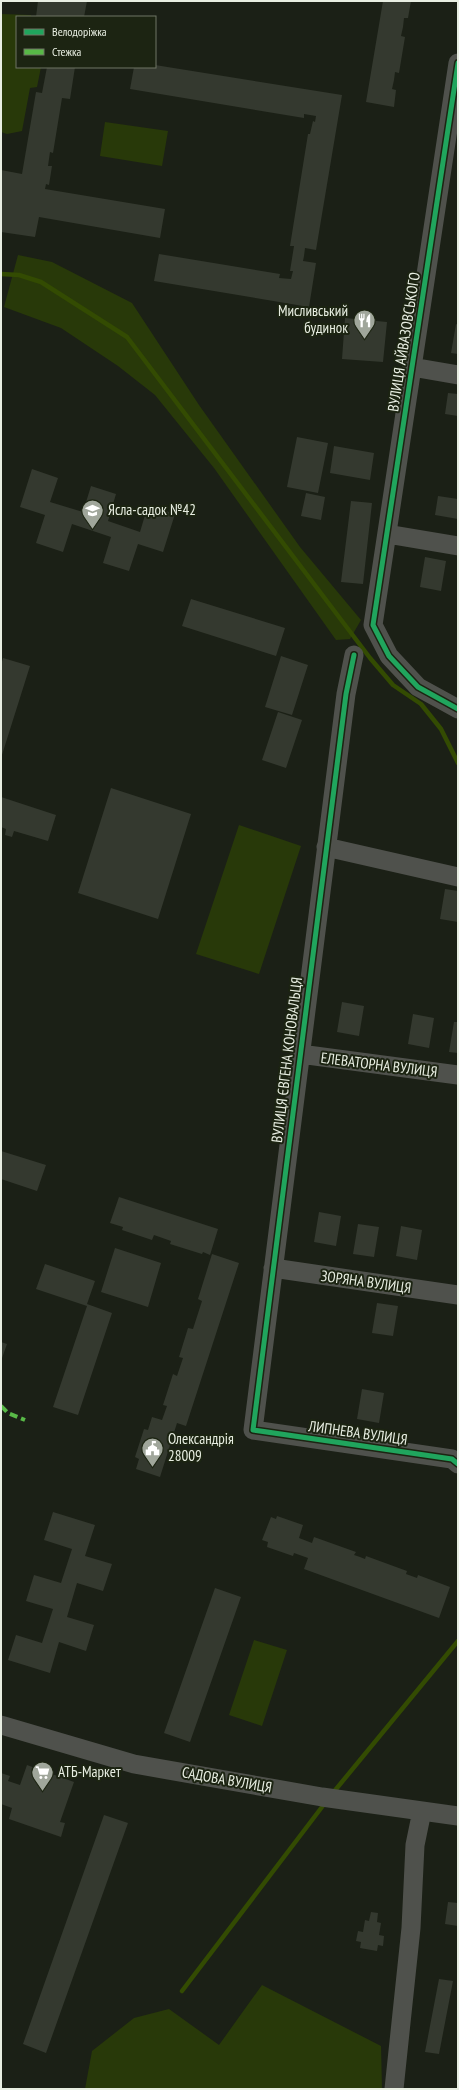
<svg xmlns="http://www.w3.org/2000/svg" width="459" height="2090" font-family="'PT Sans Narrow',sans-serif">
<rect width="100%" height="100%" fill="#1b2016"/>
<path fill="#283909" d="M1,14L31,15V17H17V67H41L37,87L30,88L22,131L7,134L1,132Z
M105,122L168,131L162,166L100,156Z
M18,255L52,262L132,303L199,405L300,547L361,620L350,639L336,640L214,468L155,395L118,366L61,328L4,307Z
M239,825L301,846L259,974L196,954Z
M254,1640L287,1650L262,1726L229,1715Z
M262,1985L381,2046L382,2089H85L92,2051L134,2018L169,2009L219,2045Z"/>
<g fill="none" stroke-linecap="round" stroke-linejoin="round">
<path stroke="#334b02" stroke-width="4.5" d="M1,274L19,275L41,282L127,337L370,658L393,685L421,704L441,729L458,763
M332,1794L458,1641
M182,1991L325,1803"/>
</g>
<path fill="#34392f" d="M38,1H87L84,17H36Z
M383,1H411L408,18H404L403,27L401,36L405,37L399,73L395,72L394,80L392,89L396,90L394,107L366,102Z
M155,65L342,95L316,250L305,248L304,256L303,261L316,263L309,307L154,281L159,254L280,274L279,278L291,279L293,271H290L294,246H290L308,134H310L313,121L315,122L316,116L304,114V118L130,89L134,67H155Z
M47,67H75L70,99L62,98L53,153L50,152L48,166H52L49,185L46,184L45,189L165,209L160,238L39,217L35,237L1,232V170L22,174L36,92L42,93Z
M345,318L387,322L383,362L342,359Z
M456,324L458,325V354L451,353Z
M448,393L458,394V416L445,414Z
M297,437L328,443L318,493L287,487Z
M334,446L374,453L370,480L330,473Z
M32,469L58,478L50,502L83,512L91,486L116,494L108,521L140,532L148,505L175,514L163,552L138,544L129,571L103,563L111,537L72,524L63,552L36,543L45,515L20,507Z
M306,493L325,497L321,520L301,516Z
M438,496L458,499V519L435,515Z
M351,501L372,503L363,584L341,582Z
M425,557L446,561L441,591L420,587Z
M191,599L285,628L276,656L182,626Z
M281,656L308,665L292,715L265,707Z
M3,658L30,666L1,758V665Z
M278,712L302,720L286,768L262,760Z
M111,788L191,814L158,919L78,893Z
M1,797L56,815L48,841L14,831L12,837L5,835L6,829L1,827Z
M445,889L458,891V922L440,919Z
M342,1002L364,1006L359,1036L337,1032Z
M413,1014L434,1018L429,1048L408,1044Z
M454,1022H458V1053L449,1052Z
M1,1151L46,1165L37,1191L1,1179Z
M119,1197L218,1229L210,1255L203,1252L202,1254L170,1244L171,1241L154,1235L152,1240L122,1230L123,1227L110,1223Z
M319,1212L341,1216L336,1246L314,1242Z
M358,1224L379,1227L374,1257L353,1254Z
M401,1226L422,1230L417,1260L396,1256Z
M115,1248L161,1263L148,1307L101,1292Z
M212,1254L239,1263L186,1426L177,1423L160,1477L136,1469L139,1459L135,1457L144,1429L148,1430L152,1417L162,1420L167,1406L163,1405L173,1374L177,1376L183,1358L179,1357L188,1328L193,1329L202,1301L198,1299Z
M45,1264L95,1281L87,1304L112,1313L78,1415L53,1407L87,1306L36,1289Z
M377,1303L398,1306L393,1336L372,1333Z
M1,1342L7,1344L1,1361Z
M362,1389L384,1393L379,1423L357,1419Z
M53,1512L95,1525L85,1556L112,1564L103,1591L77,1583L67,1617L94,1625L86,1651L59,1642L50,1673L8,1660L16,1635L42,1643L53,1609L26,1601L34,1575L61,1583L72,1549L44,1540Z
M277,1516L303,1525L299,1538L312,1543L314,1537L356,1552L354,1555L360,1557L365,1559L366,1556L407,1571L406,1574L417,1578L418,1575L450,1587L439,1618L304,1569L308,1558L294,1553L293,1556L267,1547L268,1542L262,1540L271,1517L276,1519Z
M215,1588L241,1597L190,1742L164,1733Z
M27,1765L74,1782L60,1822L65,1823L61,1837L9,1819L12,1808L1,1804V1773L10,1776L8,1781L20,1785Z
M104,1815L128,1823L46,2053L23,2044Z
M448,1902L458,1903V1926L445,1924Z
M371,1912L378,1913L377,1922L381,1923L379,1935L384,1936L383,1946L378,1945L377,1951L360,1948L361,1942L356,1941L358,1931L363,1932L365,1920L369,1921Z
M439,1979L453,1981L439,2054L425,2052Z"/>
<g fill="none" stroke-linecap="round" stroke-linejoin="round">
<path stroke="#4f514c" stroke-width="19" d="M458,63L373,625L389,656L418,687L458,709
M412,367L458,375
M387,534L458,546
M354,655L346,694L253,1430L452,1459L458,1464
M326,847L458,877
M300,1054L458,1075
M273,1268L458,1295
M1,1725L134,1764L322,1797L458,1816
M394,2089L411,1928L415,1845L422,1811"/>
<path stroke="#58b947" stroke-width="4" stroke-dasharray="8 4" stroke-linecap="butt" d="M1,1406L8,1413L25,1420"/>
<defs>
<path id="cycleway" d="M458,63L373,625L389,656L418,687L458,709
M354,655L346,694L253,1430L452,1459L458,1464"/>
</defs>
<use href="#cycleway" stroke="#1c2412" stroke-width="8"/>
<use href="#cycleway" stroke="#20a55d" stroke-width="5"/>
</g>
<defs>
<symbol id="restaurant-pin" viewBox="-11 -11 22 30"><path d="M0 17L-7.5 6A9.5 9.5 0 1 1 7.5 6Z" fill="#a0a69b" stroke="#1c2412"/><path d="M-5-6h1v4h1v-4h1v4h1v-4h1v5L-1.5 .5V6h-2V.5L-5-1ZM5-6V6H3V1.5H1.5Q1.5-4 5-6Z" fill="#fff"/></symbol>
<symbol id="school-pin" viewBox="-11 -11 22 30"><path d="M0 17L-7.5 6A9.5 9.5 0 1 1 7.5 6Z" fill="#a0a69b" stroke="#1c2412"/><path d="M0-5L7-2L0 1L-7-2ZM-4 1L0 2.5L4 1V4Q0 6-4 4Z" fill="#fff"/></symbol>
<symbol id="civic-pin" viewBox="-11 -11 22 30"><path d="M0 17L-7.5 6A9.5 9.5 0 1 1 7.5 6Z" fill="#a0a69b" stroke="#1c2412"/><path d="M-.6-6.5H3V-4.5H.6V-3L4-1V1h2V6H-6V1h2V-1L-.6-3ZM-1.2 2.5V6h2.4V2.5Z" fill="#fff"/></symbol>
<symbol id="supermarket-pin" viewBox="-11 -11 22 30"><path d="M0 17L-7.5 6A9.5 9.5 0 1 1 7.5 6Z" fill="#a0a69b" stroke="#1c2412"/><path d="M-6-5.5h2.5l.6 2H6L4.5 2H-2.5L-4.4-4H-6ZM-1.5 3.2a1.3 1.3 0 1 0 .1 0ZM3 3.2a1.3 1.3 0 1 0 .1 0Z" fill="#fff"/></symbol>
</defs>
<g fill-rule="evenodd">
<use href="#restaurant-pin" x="352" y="308" width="25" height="34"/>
<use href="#school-pin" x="80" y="498" width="25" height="34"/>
<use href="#civic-pin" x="140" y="1436" width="25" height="34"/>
<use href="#supermarket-pin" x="30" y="1760" width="25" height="34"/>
</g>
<g text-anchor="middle" stroke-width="4" stroke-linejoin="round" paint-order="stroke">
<g font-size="15" fill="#e8eee2" stroke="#1c2412" text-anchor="start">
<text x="348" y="316" text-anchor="end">Мисливський<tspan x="348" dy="17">будинок</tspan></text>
<text x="108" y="515">Ясла-садок №42</text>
<text x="168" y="1444">Олександрія<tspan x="168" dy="17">28009</tspan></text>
<text x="58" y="1777">АТБ-Маркет</text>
</g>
<g font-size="15" fill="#e8eee2" stroke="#1c2412">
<text transform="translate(404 342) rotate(-81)" y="5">ВУЛИЦЯ АЙВАЗОВСЬКОГО</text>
<text transform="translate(287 1060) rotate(-83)" y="5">ВУЛИЦЯ ЄВГЕНА КОНОВАЛЬЦЯ</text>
<text transform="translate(379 1065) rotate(7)" y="5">ЕЛЕВАТОРНА ВУЛИЦЯ</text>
<text transform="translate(366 1282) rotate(8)" y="5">ЗОРЯНА ВУЛИЦЯ</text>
<text transform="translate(358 1433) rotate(8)" y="5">ЛИПНЕВА ВУЛИЦЯ</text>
<text transform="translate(227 1780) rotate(10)" y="5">САДОВА ВУЛИЦЯ</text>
</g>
</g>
<rect width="459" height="2090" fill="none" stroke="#e8eee2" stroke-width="4"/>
<rect x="16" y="16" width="140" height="52" fill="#1c2412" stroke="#6e7565"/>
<rect x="24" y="29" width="20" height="6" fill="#20a55d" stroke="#6e7565"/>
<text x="52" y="36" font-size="12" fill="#e8eee2">Велодоріжка</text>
<rect x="24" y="49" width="20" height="6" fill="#58b947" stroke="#6e7565"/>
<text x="52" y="56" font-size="12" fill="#e8eee2">Стежка</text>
</svg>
